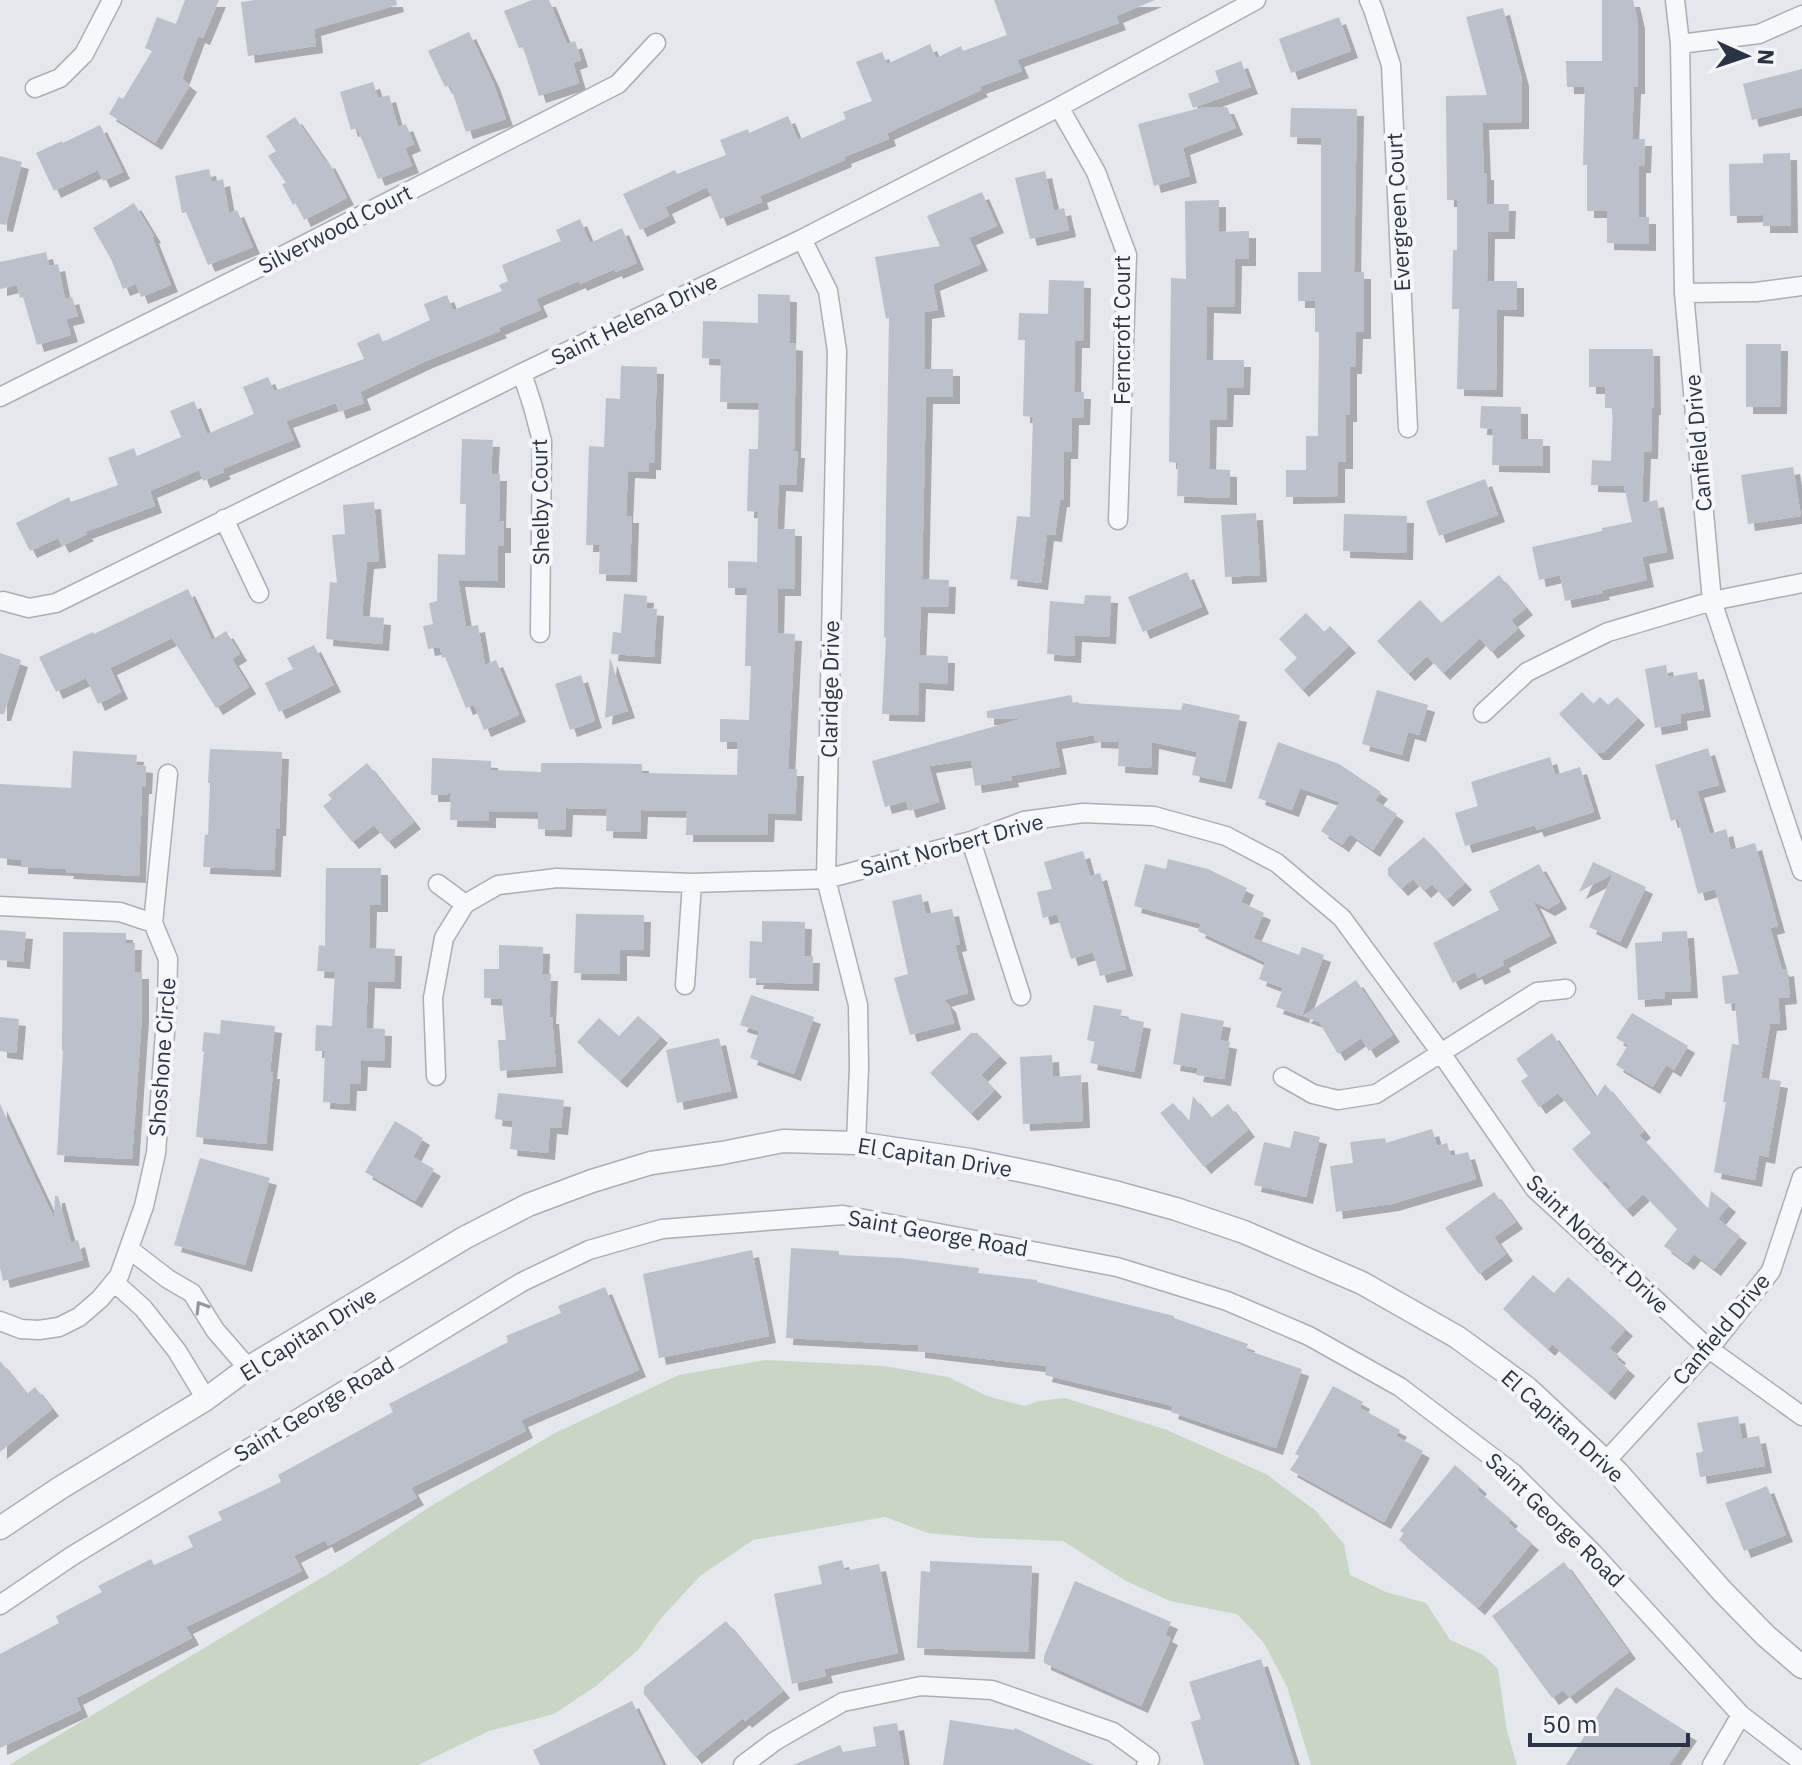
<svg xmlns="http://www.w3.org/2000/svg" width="1802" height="1765" font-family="'IBM Plex Sans',sans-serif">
<defs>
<filter id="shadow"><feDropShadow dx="7" dy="7" stdDeviation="0" flood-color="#0004"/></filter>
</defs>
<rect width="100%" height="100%" fill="#e4e7ec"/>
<path fill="#c9d6c5" d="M766,1360L884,1366L948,1377L987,1396L1025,1406L1039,1401L1065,1398L1167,1430L1266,1474L1316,1511L1344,1544L1350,1575L1386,1592L1426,1603L1450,1640L1482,1654L1498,1669L1507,1731L1517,1765H1311L1287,1687L1264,1643L1237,1614L1170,1601L1126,1581L1063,1541L980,1538L928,1533L885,1517L753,1540L700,1576L663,1616L638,1650L596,1686L554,1714L489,1731L418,1765H9L343,1565L431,1506L555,1433L679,1375Z"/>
<path fill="#bbc0ca" filter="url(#shadow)" d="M185,0H219L203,38L198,36L182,79L190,85L155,143L109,114L119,97L123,99L152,51L145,48L157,17L176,24Z
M256,0H396L397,5L314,29L316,46L248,56L241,2Z
M532,0H549L567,44L575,41L581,60L573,63L579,83L539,96L523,47L519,48L504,11Z
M994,0H1155L1116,16L1119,23L1017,60L1022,71L979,87L981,90L887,133L889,139L844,157L845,160L760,196L762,202L720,219L707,187L665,207L669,216L640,230L623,194L675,170L677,174L726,155L720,140L748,129L749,133L788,116L798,140L846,119L843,112L872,101L856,62L882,52L887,64L930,44L936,58L961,46L963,51L1007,35Z
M1602,0H1633L1638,22V87H1634L1632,139H1645L1644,166H1639V217H1649V244L1607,243V211H1587V165H1583L1585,87H1567L1566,61H1602Z
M1503,8L1522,79V122L1482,123L1484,173H1487V204H1509L1508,232H1488L1487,281H1517V310L1497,309L1496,390L1457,389L1459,309H1452L1453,250H1457V200H1447L1446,96L1487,95L1466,17Z
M1339,17L1351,51L1291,73L1279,39Z
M469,32L493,82L506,119L466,132L450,85L445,87L428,51Z
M1241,61L1251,87L1193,108L1188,94L1219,82L1215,71Z
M1802,69V107L1752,120L1743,84Z
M373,82L378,98L389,95L398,127L406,124L414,144L405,148L412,166L378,179L357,128L351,130L340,92Z
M1204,107H1227L1236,128L1183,148L1190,176L1154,186L1138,124Z
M1291,108L1357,109L1354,272H1364V332H1356L1355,367H1350V415H1346V462H1338V496L1286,497V470H1306V436H1318L1319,332H1315V301H1298V272H1321V138L1290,137Z
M295,117L326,162L328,161L347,198L304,220L296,203L293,205L282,184L286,183L268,156L276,151L266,136Z
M100,125L123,172L103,181L98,170L54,191L36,153L62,141L63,143Z
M1790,153L1791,226H1763V215L1730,216L1729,164L1763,163V154Z
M0,156L22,162L6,225L0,224Z
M209,169L212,182L223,179L229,213L237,210L253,247L208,265L186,212L182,213L175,176Z
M1045,171L1054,211L1064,208L1069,230L1030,239L1015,178Z
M982,192L997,226L969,238L981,264L933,284L938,310L925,312L924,369H953V397H926L922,579L949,580L948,607L921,606L919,655L948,656L947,684L919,682L918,715L882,714L886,638L884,637L889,318L886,319L875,257L940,246L927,216Z
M1219,200V232L1249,231V259H1235L1234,307L1207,306L1206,360H1244L1243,388H1227L1226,420H1210L1209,469L1230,470V498L1177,496L1178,463L1169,462L1171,278L1186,279L1185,201Z
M134,203L154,236L152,237L171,285L141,297L136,284L123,289L111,259L93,228Z
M580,219L590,243L622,228L637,263L616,272L615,269L580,284L579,281L536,299L541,310L498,328L500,331L426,361L360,392L364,403L339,412L336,403L286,421L294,440L222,469L224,472L203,481L199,470L150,491L155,506L85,532L87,534L62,546L58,538L30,551L16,523L69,497L71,502L118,485L108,458L134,448L137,456L181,437L170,411L194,401L207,434L254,414L243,387L268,377L274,391L364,359L357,343L379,333L383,342L430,320L424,304L447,295L453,310L502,291L499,285L508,281L502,265L561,241L556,230Z
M46,252L49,266L58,264L65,299L72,297L78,316L66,319L71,335L37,345L23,297L20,298L17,285L0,289V262Z
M1049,280L1084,281L1083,341H1075L1074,392H1084L1083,418H1072L1071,452H1064L1063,500H1060L1055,535L1047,534L1041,583L1010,579L1017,516L1030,517L1033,417L1023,416L1025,340H1018L1019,313L1048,314Z
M758,294L790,295L789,343L796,344L794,451H798L796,485L779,484L777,529H795L794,589H778L777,633L795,634L788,769H797L795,814L768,813L767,835H686L687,811L641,810L640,832L606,831L607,809L566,808L565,830L538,829V812L489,811V821L450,820L451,791L446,795H431L432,758L491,761V770L541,772V763H580L642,764V773L737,775L738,742H720V719L749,720L751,666H745L747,588H728V561L757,562L758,512L747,511L749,449H758L759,403L720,402L721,359L702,358L703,321L758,323Z
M1746,344H1781L1780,407H1746Z
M1589,349H1653L1654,408H1652L1651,452H1644L1642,503L1657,500L1667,552L1642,557L1647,580L1602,590L1603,593L1565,601L1560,575L1539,580L1532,547L1602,531V528L1632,522L1624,486L1591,485L1592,460L1611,461L1613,408H1605V387H1589Z
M621,366L657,367L654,463H649V472L628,471L626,516H632L630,575L599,574L600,545H586L589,446L604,447L606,398L620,399Z
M1481,406L1521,407V439H1543V466L1492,465L1493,429L1480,428Z
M462,439L493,440L491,474H500L499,521H504V546H498V581L458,580L466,627L478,625L485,665L496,660L519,715L484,730L474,705L466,708L445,657L442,658L440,647L428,649L423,626L433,624L429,603L437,601L438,554L465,555L466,504H460Z
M1793,467L1801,516L1748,524L1741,475Z
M1485,479L1498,515L1439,536L1426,501Z
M374,502L379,561L367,562L362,616L384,618L382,644L326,639L330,582L337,583L332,535L345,534L343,505Z
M1256,513L1260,575L1225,577L1221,515Z
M1344,514L1407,516L1406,553L1343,551Z
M1187,572L1202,607L1143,632L1128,597Z
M1499,575L1526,608L1511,620L1518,629L1491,652L1480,638L1443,673L1427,656L1408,674L1377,641L1420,600L1441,623Z
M188,589L212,640L226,631L240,654L232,659L249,687L216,708L172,638L110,668L121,692L98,704L86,678L56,692L39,657L93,632L94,634Z
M624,594L647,596L646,608L657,609L654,657L611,654L613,632L621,633Z
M1085,595L1111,596L1109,637L1075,635L1074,656L1047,654L1050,601L1084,604Z
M1306,613L1324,632L1330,626L1349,646L1302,690L1284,670L1297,658L1279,639Z
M314,645L334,685L279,712L265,683L293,669L287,658Z
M0,653L21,660L4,714H0Z
M610,658L628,711L605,718Z
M1666,665L1668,677L1697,672L1704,710L1680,714L1681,723L1655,728L1645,669Z
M581,675L595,721L570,730L555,684Z
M1377,690L1428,705L1419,735L1408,732L1402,755L1362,744Z
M1582,692L1593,704L1600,697L1608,705L1617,697L1638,718L1603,753H1596L1559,714Z
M1071,695L1073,703L1181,710L1183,703L1240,715L1225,782L1192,775L1197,752L1152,742L1151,768L1118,766L1119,742L1094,741V735L1055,742L1060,767L1011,776L1012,780L975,786L971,760L929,766L939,802L909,811L906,801L885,807L872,761L1021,719L987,718V711Z
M1278,742L1339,764L1381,792L1375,800L1397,814L1373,850L1350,834L1342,845L1321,831L1340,802L1300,788L1292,810L1258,798Z
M1708,748L1719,785L1697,791L1710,834L1726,829L1731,850L1755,843L1778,926L1770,928L1782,970L1787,969L1790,997L1778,998L1780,1023L1770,1024L1761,1078L1781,1081L1768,1157L1759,1155L1755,1180L1714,1172L1726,1102H1723L1732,1044L1739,1045L1735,1003L1725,1004L1722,976L1739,974L1715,889L1698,894L1678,819L1671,821L1655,765Z
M210,749L282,752L279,829H276L274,870L203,867L205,834L208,835L210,783H208Z
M73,751L137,755L136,765L146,766L145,787H142L139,876L66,872L67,869L21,867V860L0,858V784L71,788Z
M1550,757L1555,775L1580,767L1594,812L1537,830L1535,825L1465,846L1455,813L1478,806L1471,782Z
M367,763L414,822L388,842L374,825L352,842L323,806L332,799L328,795Z
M1424,837L1465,883L1446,900L1432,884L1424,891L1413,879L1401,889L1388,875V868Z
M1083,851L1090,876L1100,873L1126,969L1100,976L1093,952L1071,959L1057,914L1043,918L1037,892L1052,889L1044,862Z
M1168,859L1208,869L1247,888L1241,902L1264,913L1253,938L1299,955L1302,947L1324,955L1302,1016L1276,1007L1283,988L1259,979L1265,962L1198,931L1201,924L1134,906L1145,864L1166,869Z
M1593,862L1646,887L1620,942L1589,927L1613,874L1579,892Z
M1539,864L1560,902L1548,909L1533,901L1550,936L1502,961L1504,965L1478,978L1475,972L1453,983L1433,943L1499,910L1489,891Z
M326,868H381V905H370L369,948L395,949L394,982L368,981L366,1028L385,1029L384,1061L361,1060L360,1084H350L349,1104L323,1102L325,1051H315L316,1025L332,1026L335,972L317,971L319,945L325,946Z
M921,894L926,914L952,909L960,944L955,945L968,993L944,1000L949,1005L954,1023L910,1035L894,978L908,974L892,901Z
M576,914L644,915L643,950L620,949V974L574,973Z
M762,921L805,922L804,956H813L812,984L756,982L757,978H749L750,941L762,942Z
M0,930L26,932L23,962L0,960Z
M1687,931L1691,991L1665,992V998L1638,1000L1635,943L1662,941V932Z
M63,932L126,933V943H135L134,972H142V1015L132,1159L57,1155L63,1051H62Z
M499,945L543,947L542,974H551L549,1017H552L556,1066L500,1071L498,1040H506L502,999L484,998V969H499Z
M1356,980L1393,1035L1369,1051L1361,1038L1338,1054L1319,1022L1303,1016Z
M751,995L814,1017L794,1074L750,1058L759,1031L740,1025Z
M1094,1005L1122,1010L1120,1017L1144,1022L1134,1072L1090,1063L1095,1042L1087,1040Z
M1181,1013L1224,1021L1220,1040L1230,1042L1224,1079L1196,1075L1198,1068L1173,1064Z
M1632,1013L1688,1046L1674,1070L1666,1065L1653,1087L1616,1065L1628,1045L1616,1038Z
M638,1016L661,1036L620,1081L577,1042L599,1018L619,1036Z
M0,1017L19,1019L16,1053L0,1051Z
M221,1020L275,1026L270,1072H273L266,1144L196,1137L204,1052L202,1051L204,1032L220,1034Z
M971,1033H977L1000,1056L981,1075L995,1090L971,1114L930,1073Z
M1552,1033L1596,1098L1605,1084L1644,1131L1639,1135L1708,1209L1711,1191L1729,1205L1718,1219L1740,1236L1714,1269L1694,1254L1687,1263L1664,1246L1677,1229L1643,1194L1626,1210L1608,1190L1611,1187L1606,1181L1602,1183L1594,1175L1572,1149L1591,1133L1558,1093L1539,1107L1521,1081L1528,1076L1516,1059Z
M719,1038L731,1091L677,1103L666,1050Z
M1052,1055L1053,1077L1081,1075L1083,1121L1023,1124L1020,1057Z
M498,1093L564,1100L561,1128L550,1127L548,1153L510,1149L513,1121L495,1119Z
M1193,1096L1211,1118L1228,1104L1248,1130L1204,1167L1160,1113L1173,1103L1189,1122Z
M0,1104L54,1218L55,1196H58L71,1243L78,1240L83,1260L3,1281L0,1268Z
M395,1121L423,1138L413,1157L434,1169L415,1201L365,1172Z
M1432,1129L1437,1146L1447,1143L1451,1156L1468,1152L1476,1179L1392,1204L1336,1212L1330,1166L1353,1163L1350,1142L1385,1138L1386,1143Z
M1294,1131L1320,1137L1306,1197L1254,1185L1264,1142L1290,1148Z
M200,1158L270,1178L245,1265L174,1245Z
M1494,1192L1516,1222L1494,1237L1506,1254L1479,1274L1445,1228Z
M791,1248L839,1251V1255L902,1258L979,1268L978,1273L1037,1280V1282L1174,1316V1318L1248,1344L1246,1350L1302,1369L1276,1448L1171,1412L1173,1406L1045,1375L1047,1366L918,1351V1345L786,1338Z
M752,1250L769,1336L659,1358L643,1274Z
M1533,1275L1554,1293L1568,1277L1626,1329L1609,1348L1619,1356L1617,1359L1628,1369L1608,1393L1552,1344L1548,1349L1503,1309Z
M605,1287L639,1370L521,1420L526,1431L411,1488L417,1498L328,1546L325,1540L294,1556L302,1571L186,1627L192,1638L76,1698L81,1710L0,1748V1654L59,1623L56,1616L102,1592L98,1586L151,1559L154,1565L193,1547L188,1536L222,1520L218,1512L281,1482L278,1475L393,1412L389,1404L508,1342L506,1336L561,1313L558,1306Z
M0,1361L27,1394L35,1387L52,1409L0,1452Z
M1333,1386L1363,1402L1360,1408L1400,1430L1396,1436L1423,1451L1384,1522L1290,1470L1299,1456L1295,1454Z
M1738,1416L1742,1439L1759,1436L1765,1466L1700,1477L1696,1453L1703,1452L1697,1423Z
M1455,1465L1480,1487L1477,1490L1511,1519L1508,1523L1532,1543L1478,1608L1399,1540L1404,1533L1400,1531Z
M1767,1486L1786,1535L1744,1551L1725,1503Z
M842,1560L845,1571L879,1564L898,1653L824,1669L826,1676L792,1684L774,1594L822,1584L818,1566Z
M930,1561L1032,1566L1028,1652L917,1648L921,1571L930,1572Z
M1564,1562L1629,1652L1569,1697L1563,1690L1552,1698L1492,1616Z
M1075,1581L1171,1622L1165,1635L1171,1638L1141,1706L1044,1663V1656Z
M726,1621L783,1691L745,1721L743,1718L695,1757L644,1694V1687Z
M1261,1659L1295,1765H1204L1191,1722L1201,1719L1189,1682Z
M1616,1687L1690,1734L1669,1765H1566Z
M632,1701L663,1765H540L533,1750Z
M950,1720L1014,1730L1015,1728L1094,1765H943Z
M897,1723L904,1765H793L840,1745L843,1752L876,1746L873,1727Z"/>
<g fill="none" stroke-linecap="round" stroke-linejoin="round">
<defs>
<path id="minor" d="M1369,0L1373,9L1391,65L1408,428
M1675,0L1680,44L1684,293L1712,601L1802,871
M1680,44L1759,34L1802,15
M35,88L60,78L84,54L112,0
M1059,107L1096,172L1127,255L1118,520
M802,239L828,291L837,351L826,879L858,1005L859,1067L856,1143
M1684,293L1756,292L1802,286
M522,373L533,407L542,441L540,633
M0,397L286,254L618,84L656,43
M224,519L259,593
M3,601L29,608L56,603L522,373L802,239L1059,107L1256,0
M1483,713L1527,672L1608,632L1712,601L1802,583
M971,841L1021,996
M438,884L465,904
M0,906L120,912L153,923L168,959L167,1005L156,1153L144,1206L119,1276L100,1299L79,1317L59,1327L39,1330L21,1329L0,1321
M153,923L168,774
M685,985L692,883
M436,1076L433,998L444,938L465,904L498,885L557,878L692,883L826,879L971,841L1024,821L1083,813L1154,816L1226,836L1277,863L1342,918L1441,1053L1535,1189L1709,1349L1802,1416
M1283,1077L1313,1094L1338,1100L1376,1094L1537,992L1566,989
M129,1249L168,1279L192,1293L215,1330L248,1368
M114,1282L143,1308L177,1351L206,1399
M1605,1462L1709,1349L1771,1271L1802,1177
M0,1605L72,1556L522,1282L589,1250L662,1229L843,1215L1117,1267L1227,1301L1309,1336L1400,1387L1513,1473L1593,1553L1741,1715L1802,1762
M743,1765L775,1741L843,1702L921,1686L992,1690L1113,1732L1150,1759L1146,1765
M1712,1765L1741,1715"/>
<path id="tertiary" d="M0,1528L60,1488L206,1399L248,1368L464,1238L528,1205L592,1181L651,1163L722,1153L783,1141L856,1143L970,1160L1047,1176L1118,1193L1176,1209L1244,1232L1362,1283L1457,1337L1527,1388L1618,1473L1722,1591L1766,1636L1802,1667"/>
</defs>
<use href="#minor" stroke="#a9aeb7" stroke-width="21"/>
<use href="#tertiary" stroke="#a9aeb7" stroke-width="25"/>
<use href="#minor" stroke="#f7f8fa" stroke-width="18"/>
<use href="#tertiary" stroke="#f7f8fa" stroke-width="22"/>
</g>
<defs><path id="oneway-chevron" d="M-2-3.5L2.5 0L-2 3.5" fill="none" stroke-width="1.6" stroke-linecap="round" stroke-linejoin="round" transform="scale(2)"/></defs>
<use stroke="#9196a0" href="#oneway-chevron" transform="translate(201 1307) rotate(-122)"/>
<g text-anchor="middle" stroke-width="8" stroke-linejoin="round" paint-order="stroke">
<g font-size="22" fill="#2b3445" stroke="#f4f6f9">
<text transform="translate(1398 212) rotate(-93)" y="8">Evergreen Court</text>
<text transform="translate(335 229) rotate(-27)" y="8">Silverwood Court</text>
<text transform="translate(634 319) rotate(-26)" y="8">Saint Helena Drive</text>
<text transform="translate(1122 330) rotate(-90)" y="8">Ferncroft Court</text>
<text transform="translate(1698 443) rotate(-95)" y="8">Canfield Drive</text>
<text transform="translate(540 502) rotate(-91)" y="8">Shelby Court</text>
<text transform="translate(830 689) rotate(-89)" y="8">Claridge Drive</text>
<text transform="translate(952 845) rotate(-15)" y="8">Saint Norbert Drive</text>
<text transform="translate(162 1057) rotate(-86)" y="8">Shoshone Circle</text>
<text transform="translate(935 1157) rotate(9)" y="8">El Capitan Drive</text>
<text transform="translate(938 1233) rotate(10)" y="8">Saint George Road</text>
<text transform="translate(1598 1244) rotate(44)" y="8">Saint Norbert Drive</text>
<text transform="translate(1721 1329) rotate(-50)" y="8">Canfield Drive</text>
<text transform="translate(308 1334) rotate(-32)" y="8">El Capitan Drive</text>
<text transform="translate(314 1409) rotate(-31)" y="8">Saint George Road</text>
<text transform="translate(1563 1426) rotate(42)" y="8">El Capitan Drive</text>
<text transform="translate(1555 1520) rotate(44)" y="8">Saint George Road</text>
</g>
</g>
<g transform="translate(1746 56) rotate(93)" stroke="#f4f6f9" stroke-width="6" paint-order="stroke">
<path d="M0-6L14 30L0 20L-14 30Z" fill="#2b3445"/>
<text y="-12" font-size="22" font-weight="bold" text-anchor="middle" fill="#2b3445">N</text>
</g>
<path d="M1530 1733v12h158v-12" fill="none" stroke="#2b3445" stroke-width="4"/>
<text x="1542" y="1733" font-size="24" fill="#2b3445" stroke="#f4f6f9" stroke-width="6" paint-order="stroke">50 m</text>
</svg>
